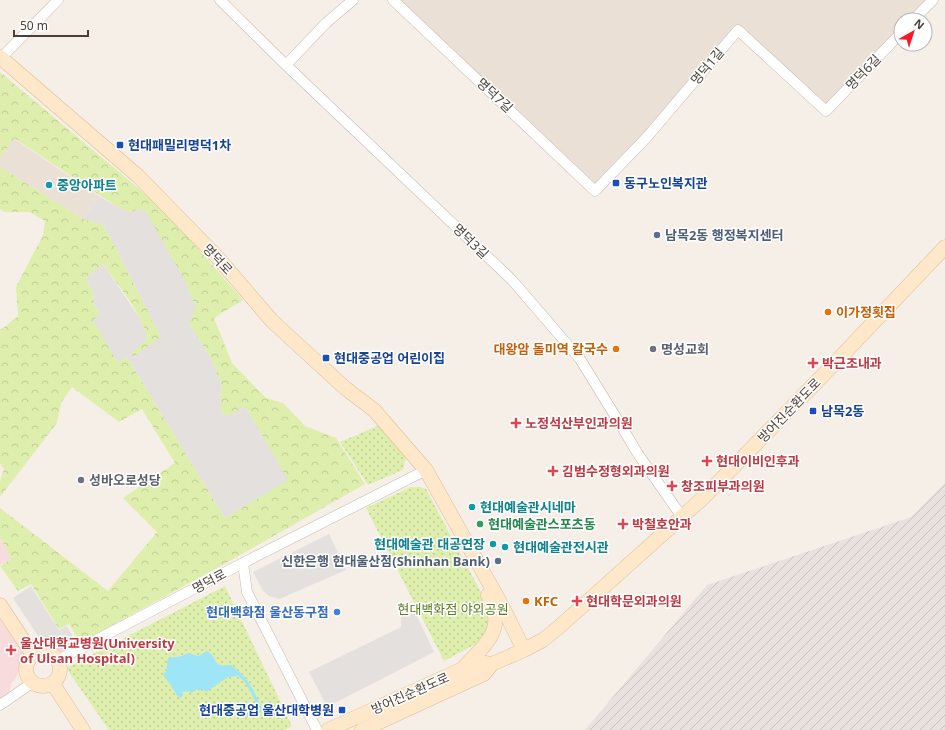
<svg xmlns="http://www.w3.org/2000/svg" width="945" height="730" font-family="'Noto Sans','Noto Sans KR',sans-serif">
<defs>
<pattern id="industrial-furrows" width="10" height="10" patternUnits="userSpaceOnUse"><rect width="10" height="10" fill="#e8e1dd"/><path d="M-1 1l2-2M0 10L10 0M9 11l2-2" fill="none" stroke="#c8c2be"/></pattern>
<pattern id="grass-dots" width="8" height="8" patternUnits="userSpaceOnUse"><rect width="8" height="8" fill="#deeead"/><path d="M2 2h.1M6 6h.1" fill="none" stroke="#c0cd95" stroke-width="1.8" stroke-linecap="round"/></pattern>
<pattern id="forest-crowns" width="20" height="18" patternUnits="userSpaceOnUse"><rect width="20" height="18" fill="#deeead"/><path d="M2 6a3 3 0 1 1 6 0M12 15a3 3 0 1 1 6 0" fill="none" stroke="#c0cd95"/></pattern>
</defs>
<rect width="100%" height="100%" fill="#f6efe8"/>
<path fill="#eae0d6" d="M392,0H935L915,20H901V34L826,111L739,30L596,193Z
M13,138L99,196L83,219L0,167V159Z"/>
<path fill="url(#industrial-furrows)" d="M945,483V730H585L707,585L911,517Z"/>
<path fill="#f7dbdd" d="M0,536L11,559L0,565Z
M0,615L19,643L25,657L16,678L11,684L9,693L0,699Z"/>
<path fill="url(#grass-dots)" d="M382,424L407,454L403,470L368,485L340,442Z
M411,487H420L426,489L492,613L486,634L476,644L444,661L366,508Z
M225,586L292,726L285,730H109L66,668Z"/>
<path fill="url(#forest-crowns)" d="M0,72L163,209L243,300L214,318L232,363L266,398L283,403L305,426L336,438L365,484L228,562L80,643L69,624L59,629L31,584L18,591L0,566L11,559L0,536V508L108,591L157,532L123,498L175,463L142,409L119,422L72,387L61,403L57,423L0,497V481L4,469L0,463V329H2L18,316L16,287L43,235L45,221L30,212H5L0,209V167L83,219L104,225L161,337L133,358L131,354L147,339C141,311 119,287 103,264L86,278L93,291L94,304L100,314L117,361L127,357L225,518L287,480L245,406L226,418L220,409V398L222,386L211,359L189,324L184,279L140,209L131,212L119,208L14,138L0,159Z"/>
<path fill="#e4e0dd" d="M99,196L119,208L131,212L140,209L146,212L184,279L196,307L189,324L211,359L222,386L220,398L222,402L220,409L226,417L245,406L288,480L225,518L127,357L117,362L93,320L100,314L94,304L93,291L86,278L103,264L139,317L145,330L147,339L131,354L133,357L161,337L104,225L83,219Z
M329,534L346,570L284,597L279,599L269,596L263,591L253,572Z
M31,586L59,630L67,626L78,645L58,655L52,652L42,642L13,598Z
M414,610L434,652L327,707L309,672L401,627V616Z"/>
<path fill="#9fe5f8" d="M207,651C219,658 211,668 231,665C251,680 253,690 263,711L247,717L245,714L258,708C252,696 249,684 238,676L228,677L206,692L203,689L199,691L197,689L191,693L189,691L182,692L183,696L179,698L163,674L166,672L168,658L182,656L188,653L198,656Z"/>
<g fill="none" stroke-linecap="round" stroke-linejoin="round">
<defs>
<path id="street" d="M220,0L286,65L512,280L580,359L617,419L638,454L682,517
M393,0L595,191L647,137L738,30L826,111L901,33
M913,20L933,0
M1,58L58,0
M286,65L326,23L353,0
M243,563L247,592L317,730
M58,660L243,563L426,470
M0,705L32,683"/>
<path id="secondary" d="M0,57L138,176L218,258L272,321L345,388L374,410L426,470L501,604L524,650
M0,605L33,655
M26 669a17 17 0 1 1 34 0a17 17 0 1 1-34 0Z
M465,666C477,653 498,637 495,616C494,609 491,602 488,595
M53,684L83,730
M328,730L478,662L492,664
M362,730L484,674L492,664L524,650L543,640L559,627L703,498L833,365L945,247"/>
</defs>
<use href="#street" stroke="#c5b8ad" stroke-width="11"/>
<use href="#secondary" stroke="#debc96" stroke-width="15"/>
<use href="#street" stroke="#fff" stroke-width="10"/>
<use href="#secondary" stroke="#ffe7c9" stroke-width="14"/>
</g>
<g fill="#1a4fb4" stroke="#fff" stroke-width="1.5">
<rect x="116" y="141" width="8" height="8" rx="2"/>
<rect x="612" y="179" width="8" height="8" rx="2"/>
<rect x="322" y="354" width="8" height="8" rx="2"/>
<rect x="809" y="407" width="8" height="8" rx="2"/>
<rect x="338" y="706" width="8" height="8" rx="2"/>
</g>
<g fill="#0f9aa8" stroke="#fff" stroke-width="1.5">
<circle cx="49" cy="185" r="4"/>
<circle cx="472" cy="507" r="4"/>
<circle cx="493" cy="544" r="4"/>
<circle cx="505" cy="547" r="4"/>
</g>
<g fill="#5c6f8a" stroke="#fff" stroke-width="1.5">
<circle cx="657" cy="235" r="4"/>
<circle cx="498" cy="561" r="4"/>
</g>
<g fill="#e8710a" stroke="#fff" stroke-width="1.5">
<circle cx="828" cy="312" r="4"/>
<circle cx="616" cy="349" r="4"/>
<circle cx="526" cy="601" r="4"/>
</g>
<g fill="#6b7280" stroke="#fff" stroke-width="1.5">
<circle cx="653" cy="349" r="4"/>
<circle cx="81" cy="480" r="4"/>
</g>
<g fill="#e0444e" stroke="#fff" stroke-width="1.5">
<path d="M811 357h4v4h4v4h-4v4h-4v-4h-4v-4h4z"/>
<path d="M514 417h4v4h4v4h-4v4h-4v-4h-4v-4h4z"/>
<path d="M705 455h4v4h4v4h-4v4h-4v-4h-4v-4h4z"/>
<path d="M551 465h4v4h4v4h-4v4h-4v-4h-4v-4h4z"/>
<path d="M670 480h4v4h4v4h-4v4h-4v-4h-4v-4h4z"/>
<path d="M621 518h4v4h4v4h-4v4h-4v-4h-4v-4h4z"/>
<path d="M575 595h4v4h4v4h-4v4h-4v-4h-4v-4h4z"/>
<path d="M9 644h4v4h4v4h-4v4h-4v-4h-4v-4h4z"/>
</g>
<circle fill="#2e9e5b" stroke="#fff" stroke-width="1.5" cx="480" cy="524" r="4"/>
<circle fill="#3f7fe0" stroke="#fff" stroke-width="1.5" cx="337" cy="612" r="4"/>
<g text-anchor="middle" stroke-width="3" stroke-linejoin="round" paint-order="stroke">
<g font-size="13" fill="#4a3e36" stroke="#fff">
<text transform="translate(707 66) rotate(-50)" y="5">명덕1길</text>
<text transform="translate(863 72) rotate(-46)" y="5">명덕6길</text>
<text transform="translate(495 95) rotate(43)" y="5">명덕7길</text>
<text transform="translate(471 241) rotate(44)" y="5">명덕3길</text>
<text transform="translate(218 259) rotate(47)" y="5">명덕로</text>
<text transform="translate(789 410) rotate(-46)" y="5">방어진순환도로</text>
<text transform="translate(209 581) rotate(-28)" y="5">명덕로</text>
<text transform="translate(410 693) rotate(-24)" y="5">방어진순환도로</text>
</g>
<g font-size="13" font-weight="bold" fill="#164399" stroke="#fff" text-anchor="start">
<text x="128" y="150">현대패밀리명덕1차</text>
<text x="624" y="188">동구노인복지관</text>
<text x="334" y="363">현대중공업 어린이집</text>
<text x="821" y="416">남목2동</text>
<text x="334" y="715" text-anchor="end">현대중공업 울산대학병원</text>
</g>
<g font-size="13" font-weight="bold" fill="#0d838f" stroke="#fff" text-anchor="start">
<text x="57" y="190">중앙아파트</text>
<text x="480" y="512">현대예술관시네마</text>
<text x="485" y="549" text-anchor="end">현대예술관 대공연장</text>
<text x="513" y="552">현대예술관전시관</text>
</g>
<g font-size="13" font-weight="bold" fill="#4e5e75" stroke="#fff" text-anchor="start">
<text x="665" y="240">남목2동 행정복지센터</text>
<text x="490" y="566" text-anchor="end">신한은행 현대울산점(Shinhan Bank)</text>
</g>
<g font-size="13" font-weight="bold" fill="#c56008" stroke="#fff" text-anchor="start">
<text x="836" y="317">이가정횟집</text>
<text x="608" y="354" text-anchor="end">대왕암 돌미역 칼국수</text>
<text x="534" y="606">KFC</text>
</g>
<g font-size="13" font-weight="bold" fill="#5b616d" stroke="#fff" text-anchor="start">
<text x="661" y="354">명성교회</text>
<text x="89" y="485">성바오로성당</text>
</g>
<g font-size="13" font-weight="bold" fill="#be3a42" stroke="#fff" text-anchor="start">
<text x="822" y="368">박근조내과</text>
<text x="525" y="428">노정석산부인과의원</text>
<text x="716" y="466">현대이비인후과</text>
<text x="562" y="476">김범수정형외과의원</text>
<text x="681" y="491">창조피부과의원</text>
<text x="632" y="529">박철호안과</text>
<text x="586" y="606">현대학문외과의원</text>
<text x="20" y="648">울산대학교병원(University<tspan x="20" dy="15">of Ulsan Hospital)</tspan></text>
</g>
<g font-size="13" font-weight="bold" fill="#27864d" stroke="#fff" text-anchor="start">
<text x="488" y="529">현대예술관스포츠동</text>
</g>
<g font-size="13" fill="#567d21" stroke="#fff">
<text x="453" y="614">현대백화점 야외공원</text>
</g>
<g font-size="13" font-weight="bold" fill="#366cbe" stroke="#fff" text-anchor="end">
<text x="329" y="617">현대백화점 울산동구점</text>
</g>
</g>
<g transform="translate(913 32) rotate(39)"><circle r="19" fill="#ffffff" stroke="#b7b2af"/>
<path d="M0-3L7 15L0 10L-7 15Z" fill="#ff1621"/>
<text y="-6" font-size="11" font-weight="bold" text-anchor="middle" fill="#4a3e36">N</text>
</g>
<path d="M14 30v6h74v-6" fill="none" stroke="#4a3e36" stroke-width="2"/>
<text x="20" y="30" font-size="12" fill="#4a3e36" stroke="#ffffff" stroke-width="3" paint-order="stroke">50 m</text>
</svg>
